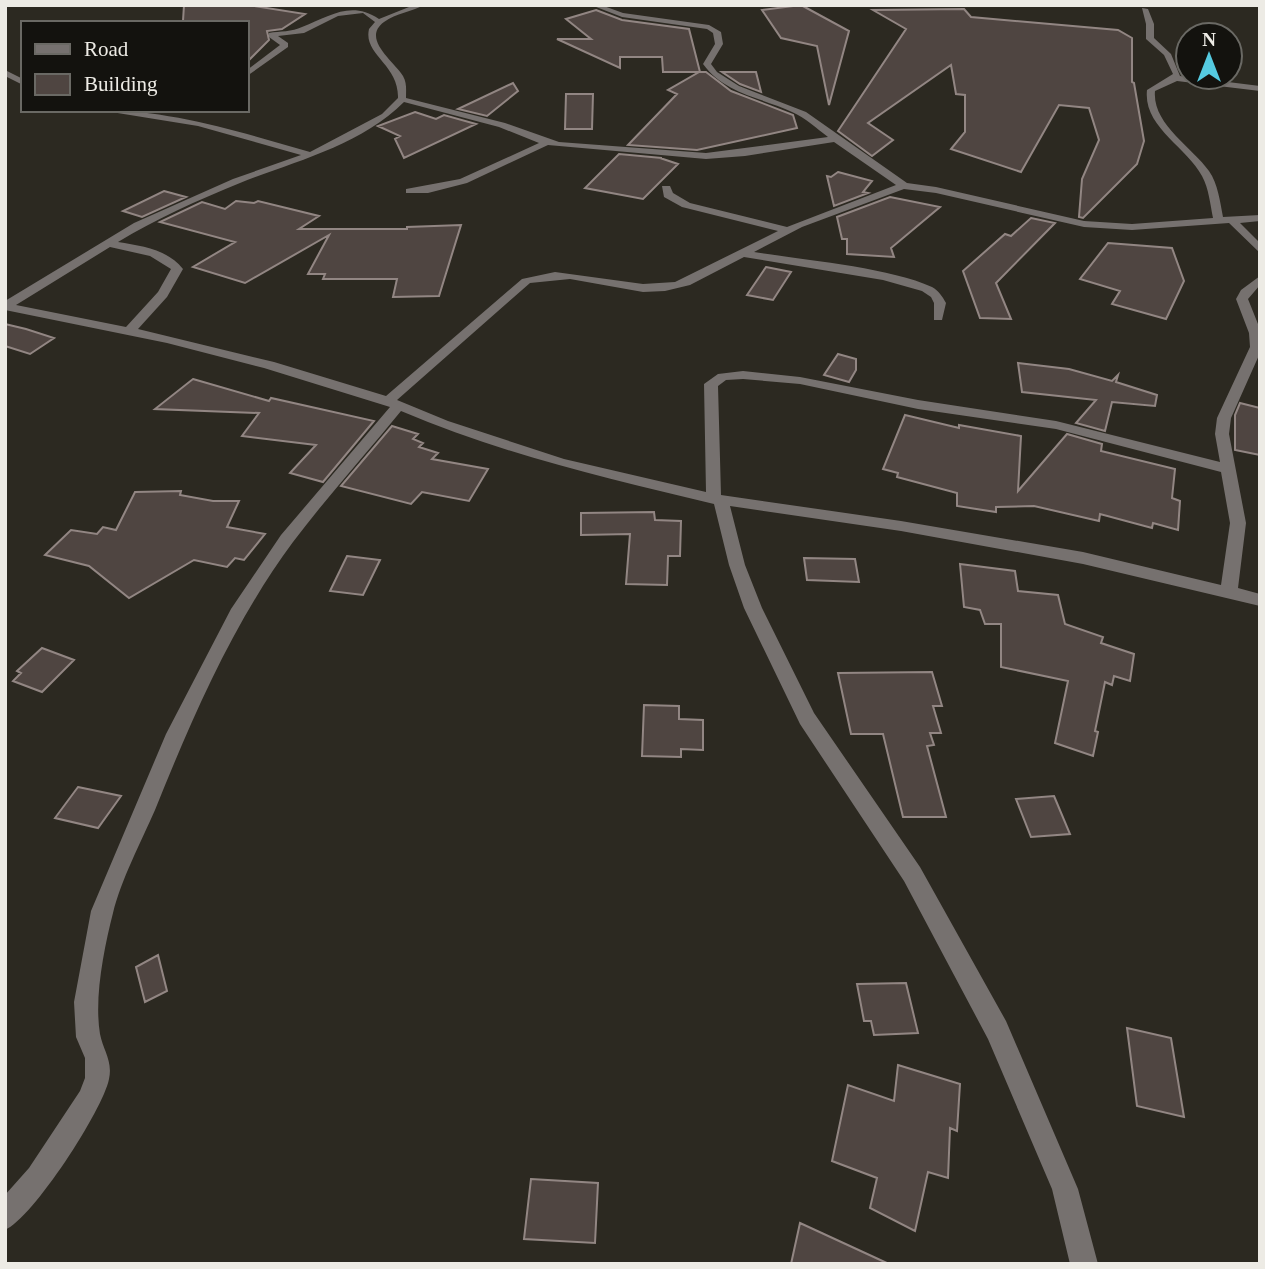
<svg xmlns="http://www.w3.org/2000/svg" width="1265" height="1269" font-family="Georgia,serif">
<rect width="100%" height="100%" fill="#2c2921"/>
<path fill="#4f4541" stroke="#928683" stroke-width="2" d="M184,5H248L305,14L282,29L267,31L269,40L247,62V23L183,21Z
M801,5L849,31L829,105L817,46L781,38L762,10Z
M964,9L971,17L1118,30L1132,38V82L1134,83L1144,141L1137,164L1083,218L1079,217L1082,179L1099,140L1089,108L1059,105L1021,172L951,149L965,132V95L956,94L951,65L868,123L893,140L872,156L838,131L906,29L873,10Z
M596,10L622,20L689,29L700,72H706L731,91L793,115L797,128L697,150L628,145L677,94L668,90L699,72H663L662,57H620V68L557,39H591L566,19Z
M722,72H756L761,92L740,84Z
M513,83L518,91L487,116L458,109Z
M566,94H593L592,129H565Z
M415,112L436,119L444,115L476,124L404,158L395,139L400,136L378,126Z
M619,154L662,158H660L678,164L643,199L585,188Z
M838,172L872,181L863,192L868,193L834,206L827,176L831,177Z
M164,191L186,197L142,217L123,211Z
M890,197L940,207L891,248L894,257L847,254V239H842L837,217Z
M236,201L254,203L258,201L319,216L299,229H407V227L461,225L439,296L393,297L397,279H323L325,274H308L329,235L245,283L193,267L235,242L160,222L202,202L225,209Z
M1031,218L1055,223L996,283L1011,319L980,318L963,271L1005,234L1011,236Z
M1108,243L1172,248L1184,281L1166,319L1112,304L1120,291L1080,279Z
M766,267L791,272L773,300L747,295Z
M5,324L26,329L54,338L30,354L5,346Z
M838,354L856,359V370L849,382L824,375Z
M1018,363L1069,369L1112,381L1118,375L1116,382L1157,395L1155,406L1112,402L1105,431L1076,423L1096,400L1022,392Z
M193,379L269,401L271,398L374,421L323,482L290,473L316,445L242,436L259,413L155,409Z
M1240,403L1260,408V455L1235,450V415Z
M905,415L959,428V425L1021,436L1018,491L1067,434L1102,444L1101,451L1175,469L1172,498L1180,501L1178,530L1153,523L1152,528L1100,514L1099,521L1034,506L996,507V512L957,506V493L897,477L898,473L883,469Z
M392,426L418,434L413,439L423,443L419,447L438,453L432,459L488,469L469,501L422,492L411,504L341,486Z
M181,491L180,495L213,501H239L227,527L265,534L244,560L235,558L227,567L194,560L129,598L89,566L45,555L71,530L97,534L103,527L116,530L135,492Z
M654,512L655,520L681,521L680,556H668L667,585L626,584L630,534L581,535V513Z
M347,556L380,560L363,595L330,591Z
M804,558L855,559L859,582L807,580Z
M960,564L1015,571L1018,591L1058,595L1065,624L1103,637L1101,643L1134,654L1130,681L1114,676L1112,685L1105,682L1095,731L1098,732L1093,756L1055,743L1068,681L1001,667V624H985L980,610L964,607Z
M42,648L74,660L42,692L13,681L21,673L17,671Z
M932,672L942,706H933L941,733H930L934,745L927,746L946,817H903L883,734H851L838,673Z
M644,705L679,706V719L703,720V750L681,749V757L642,756Z
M78,787L121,796L98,828L55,818Z
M1054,796L1070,834L1031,837L1016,799Z
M158,955L167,991L145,1002L136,967Z
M906,983L918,1033L874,1035L871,1021H864L857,984Z
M1127,1028L1171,1038L1184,1117L1137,1106Z
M898,1065L960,1084L957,1131L950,1128L948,1178L928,1172L915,1231L870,1208L877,1178L832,1161L848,1085L894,1101Z
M531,1179L598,1183L595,1243L524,1239Z
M800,1223L889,1264H791Z"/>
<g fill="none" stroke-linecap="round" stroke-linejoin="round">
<path fill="#76716f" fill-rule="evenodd" d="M414,5H424C412,12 396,13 384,22C361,39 394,61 403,76C407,83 406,90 406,98L505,123L559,142L706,153L828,137C816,128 806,118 792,112C760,97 725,94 703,64L715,44L713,33L707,29L622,17L591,5H601L623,13L709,25L721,32L723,44L711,64L717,72L739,86L806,112L907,183L936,187L1084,221L1132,224L1213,218C1210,204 1209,189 1202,176C1187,147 1143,127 1147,90L1173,74L1164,55L1146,39V24L1142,8L1148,9L1154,24V38L1171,54L1180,76L1260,86V91L1177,81L1155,91C1152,124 1192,147 1209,171C1218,184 1220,202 1223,217L1260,215V221L1240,223L1260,243V253L1229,223L1132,230L1084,227L936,193L904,189L802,227L754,252C803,260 888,267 932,287C939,291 942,296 946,303L942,320H934V303L931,297L922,291L883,280L744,257L690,285L665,291L643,292L570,279L530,283L397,400L448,421L564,459L706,492L704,384L718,374L743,371L800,377L918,400L1056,421L1220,462L1215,434L1217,418L1250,347L1249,333L1236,299L1241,290L1260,276V285L1248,299L1260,329V353L1231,418L1229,434L1246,523L1238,588L1260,594V606L1083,564L901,531L730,506L745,565L762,608L814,713L920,867L1006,1021L1078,1189L1098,1264H1070L1052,1189L988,1039L904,881L800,724L744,608L729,565L714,504C608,479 502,454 401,411C365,455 327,497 293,542C233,623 192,718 155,810C141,842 121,880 113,913C104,948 94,998 100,1034C103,1050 113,1061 109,1079C103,1110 33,1218 5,1230V1195L29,1168L80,1091L85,1078V1058L76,1037L74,1002L91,911L166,734L231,609L281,535L390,407L264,368L167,343L5,310V301L134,223L233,179L301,155L198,126L99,110C172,110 240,132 310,152L382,114L398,98C399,64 363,55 369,29L375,22L363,13L338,16L304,33L278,36L288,43V47L247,76V70L280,45L269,37V33C280,31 292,32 302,27C330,16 351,0 379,19ZM404,102L499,127L539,143L460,179L406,189V193H428L467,183L548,145L706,159L745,156L834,142L896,185L787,227L690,203L673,193L670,186H662L664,197L682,207L778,231L675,282L643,284L555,272L522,279L386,396L274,362L138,329L167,297L183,269C167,249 142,246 118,242C156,219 198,200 240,183C295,161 360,146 404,102ZM110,247L150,256L171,269L158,292L126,327L16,305ZM743,379L800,384L918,409L1056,429L1221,472L1230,523L1221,585L1083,552L901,521L721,495L718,386L726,380Z
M5,70L23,79V85L5,76Z"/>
</g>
<rect width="1265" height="1269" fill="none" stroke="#edebe5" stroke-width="14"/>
<rect x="21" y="21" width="228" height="91" fill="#13120e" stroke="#6a6964" stroke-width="2"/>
<rect x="35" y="44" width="35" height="10" fill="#76716f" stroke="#6a6964" stroke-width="2"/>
<text x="84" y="56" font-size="21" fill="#edebe5">Road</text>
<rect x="35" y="74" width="35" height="21" fill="#4f4541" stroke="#6a6964" stroke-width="2"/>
<text x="84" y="91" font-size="21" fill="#edebe5">Building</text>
<g transform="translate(1209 56)"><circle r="33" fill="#13120e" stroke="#6a6964" stroke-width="2"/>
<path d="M0-5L12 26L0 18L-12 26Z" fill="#55cae0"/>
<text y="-10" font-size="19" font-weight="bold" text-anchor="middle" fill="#edebe5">N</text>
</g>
</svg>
